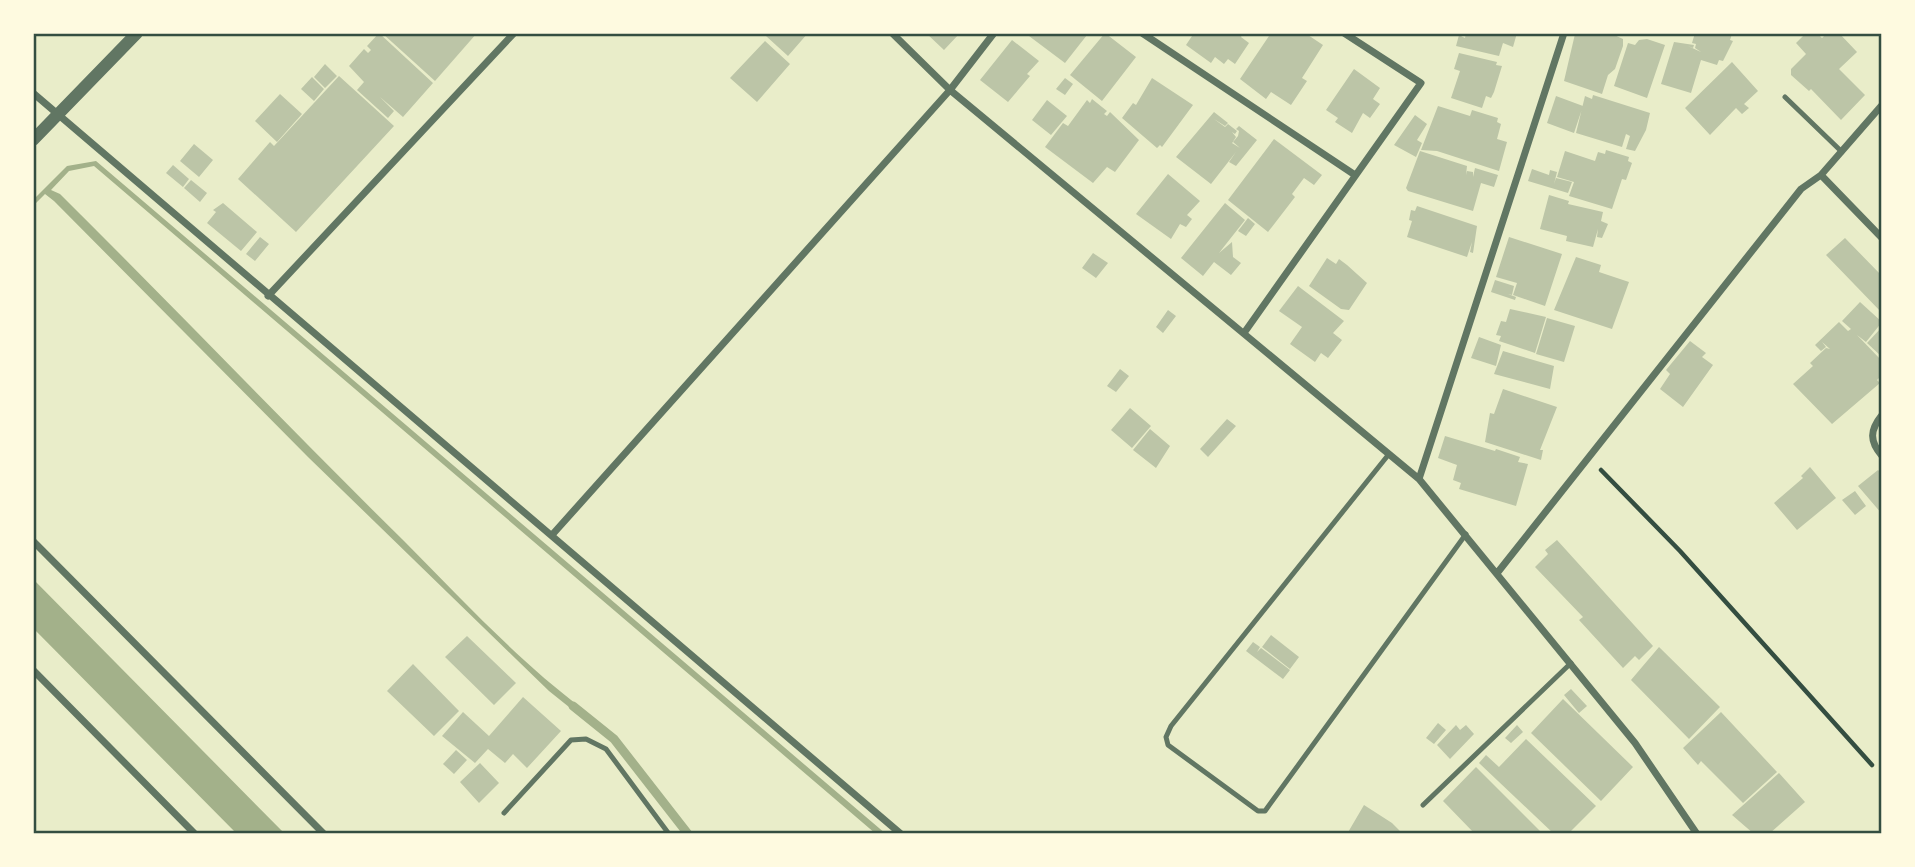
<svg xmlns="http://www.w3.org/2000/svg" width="1915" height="867" font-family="Rubik,sans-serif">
<rect width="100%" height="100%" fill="#e9edc9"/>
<path fill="#a3b18a" d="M96,161L886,834H876L94,166L69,171L51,190L60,194C176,309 288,427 404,541C461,598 518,661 583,709L579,715L549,691L308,457L54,201L45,194L33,206V200L67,166Z
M33,579L285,834H237L33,628Z"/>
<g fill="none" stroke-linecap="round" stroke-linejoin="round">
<path stroke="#a3b18a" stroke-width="9" d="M573,706L614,739L688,834"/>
</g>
<path fill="#bcc5a7" d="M379,33L433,83L403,117L380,97L394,111L388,118L357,90L364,82L349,66L364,49L368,53L371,50L367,46Z
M382,33H477L435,81Z
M768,33H808L788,56L766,36Z
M926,33H960L944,50Z
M1025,33H1086L1087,35L1065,63Z
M1105,33L1136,57L1102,101L1070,75Z
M1194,33H1243L1241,37L1249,43L1235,64L1228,59L1224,64L1215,57L1211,63L1186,45Z
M1271,33H1305L1323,45L1302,78L1307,81L1291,105L1271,92L1266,99L1240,79Z
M1466,33H1517L1513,47L1503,43L1499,56L1456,46L1459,35L1465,38Z
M1610,33L1623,39V46L1615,69L1608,75L1602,94L1564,81L1575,34Z
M1695,33L1732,34L1730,40L1733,41L1723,61L1719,60L1717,65L1701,60L1691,93L1661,84L1674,42L1694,45L1693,48L1688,46L1701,52L1695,48L1696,44L1692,43Z
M1806,33H1817L1822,38L1827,33H1839L1857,52L1839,69L1865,95L1841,120L1811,89L1809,91L1791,75V69L1806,54L1796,43Z
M1647,39L1665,45L1647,98L1614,86L1628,43L1635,45L1639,40Z
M1012,40L1039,61L1027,74L1030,76L1008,102L980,80Z
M765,41L790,64L757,102L730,78Z
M1459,53L1497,62L1496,65L1502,66L1494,92L1491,98L1486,96L1482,108L1451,98L1460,71L1454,69Z
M1732,62L1758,91L1744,104L1749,108L1742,114L1736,108L1710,135L1685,108Z
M325,64L337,76L325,88L314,77Z
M1354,69L1380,88L1373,99L1380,104L1370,118L1363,113L1352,133L1335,122L1338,118L1326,110Z
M339,76L394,126L296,232L238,179L270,142L274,146Z
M312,77L324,89L314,101L301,89Z
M1065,78L1073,84L1065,95L1056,89Z
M1152,78L1193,105L1162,147L1160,145L1157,148L1122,118L1133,103L1136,105Z
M280,94L302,114L277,142L255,121Z
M1593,95L1650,113L1646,130L1635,151L1626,149L1630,136L1626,134L1622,147L1576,133L1585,96L1592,99Z
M1556,96L1583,106L1574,133L1547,123Z
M1092,99L1107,111L1104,114L1107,116L1110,112L1139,140L1115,172L1107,167L1093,183L1045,147L1063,123L1068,126L1087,100L1090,103Z
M1047,100L1067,116L1051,135L1032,120Z
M1438,106L1470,116L1472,110L1498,118L1497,122L1501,124L1497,139L1507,142L1499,171L1437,151L1421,150Z
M1214,112L1228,123L1225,126L1214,119L1225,127L1228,124L1237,131L1235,134L1232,132L1236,137L1229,148L1232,143L1240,148L1233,142L1238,136L1239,131L1236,129L1239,126L1257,140L1236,166L1229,162L1236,152L1211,184L1176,157Z
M1415,115L1427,124L1417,140L1422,143L1416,157L1394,145Z
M1274,139L1322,175L1314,185L1304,178L1292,194L1295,197L1268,232L1228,200Z
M194,144L213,160L199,177L180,161Z
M1606,150L1629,157L1628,161L1632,163L1626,180L1622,179L1612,209L1569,196L1574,182L1557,177L1565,151L1595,161L1598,152L1605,154Z
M1420,151L1467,166L1466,175L1467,171L1473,172V177L1475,168L1498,175L1494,187L1481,183L1473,211L1408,191L1406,188Z
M173,165L189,179L183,187L166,173Z
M1532,169L1549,175L1550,170L1557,172L1554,184L1556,178L1572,182L1568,193L1528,181Z
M1168,174L1200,201L1187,215L1192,219L1186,227L1180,224L1171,239L1136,214Z
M191,180L207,193L200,202L184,188Z
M1549,195L1569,201L1568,204L1603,212L1601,221L1608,224L1602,238L1597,237L1598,229L1593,247L1566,241L1567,236L1540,229Z
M223,203L257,232L241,251L207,223L216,212L213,210Z
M1225,203L1245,220L1219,253L1232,242L1233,257L1241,263L1231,275L1214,262L1203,276L1181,258Z
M1417,206L1477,226L1473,253L1470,252L1472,242L1467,257L1407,237L1412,221L1409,220L1411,210L1415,211Z
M1248,218L1255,224L1246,236L1238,231Z
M260,237L269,244L255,261L246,254Z
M1509,237L1562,254L1545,306L1513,295L1517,283L1496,277Z
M1845,238L1882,276V313L1826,255Z
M1093,253L1108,263L1096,278L1082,268Z
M1576,257L1601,265L1599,272L1629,282L1612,329L1554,310Z
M1327,258L1336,264L1339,259L1347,265L1367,283L1349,310L1341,309L1309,286Z
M1495,280L1514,286L1512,295L1508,294L1516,297L1515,300L1491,292Z
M1298,286L1344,321L1333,333L1342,340L1328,358L1321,353L1315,362L1290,344L1302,327L1279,311Z
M1860,302L1882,322L1866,342L1857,335L1882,361V375L1877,380L1880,383L1832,424L1793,384L1813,366L1810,363L1826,348L1830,349L1822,342L1826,347L1821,351L1815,345L1839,322L1848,331L1851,329L1842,321Z
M1510,309L1546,317L1535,353L1499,341L1501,336L1496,335L1501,321L1506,322Z
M1168,310L1176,316L1163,333L1156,327Z
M1547,318L1575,326L1564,362L1536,354Z
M1882,327V357L1867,343Z
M1479,337L1501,345L1496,366L1471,358Z
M1690,341L1706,353L1702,357L1713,365L1683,407L1660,389L1670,374L1666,370Z
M1503,351L1554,366L1550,389L1494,374Z
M1120,369L1129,376L1116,392L1107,386Z
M1503,389L1557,407L1540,450H1543L1541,460L1485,442L1490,413L1494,414Z
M1130,408L1151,426L1132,448L1111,430Z
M1227,419L1236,426L1208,457L1200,449Z
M1150,429L1170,446L1156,468L1133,450Z
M1445,436L1495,451L1496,449L1520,457L1518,462L1528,464L1516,506L1459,489L1461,483L1453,480L1457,465L1438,458Z
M1810,467L1836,498L1797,530L1774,503L1803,478L1801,476Z
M1878,470L1882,474V514L1858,486Z
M1855,491L1866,506L1855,515L1842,500Z
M1557,540L1653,646L1639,660L1635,656L1623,668L1579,620L1583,617L1535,567L1548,554L1545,550Z
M1271,635L1299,657L1290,669L1262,647Z
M467,636L516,683L494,705L445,657Z
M1253,642L1260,647L1257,652L1261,648L1290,670L1283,679L1246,651Z
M1659,647L1720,707L1689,739L1631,680Z
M413,664L459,711L434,736L387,691Z
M1571,689L1587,706L1579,713L1564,695Z
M523,697L561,731L527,768L513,754L505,763L488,749L475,763L442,736L463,712L489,736Z
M1563,699L1633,767L1601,801L1531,733Z
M1721,712L1777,772L1743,803L1701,761L1698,765L1683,748Z
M1438,723L1446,730L1434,744L1426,738Z
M1456,725L1460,730L1466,725L1474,734L1450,759L1437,745Z
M1517,725L1523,732L1511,743L1505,738Z
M1526,739L1596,806L1568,834H1554L1479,763L1486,755L1499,767Z
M456,750L467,760L454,774L443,764Z
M480,763L499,783L479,803L460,782Z
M1476,767L1543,834H1475L1443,801Z
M1779,773L1805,802L1769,834H1754L1732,815Z
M1364,805L1392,823L1403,834H1347Z"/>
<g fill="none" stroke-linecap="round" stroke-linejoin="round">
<path stroke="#344e41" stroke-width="4.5" d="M1601,470L1680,551L1872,765"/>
<path stroke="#617663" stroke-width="5" d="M1785,97L1842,152
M1389,454L1171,726L1166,737L1168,745L1258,811H1265L1466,534
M1423,805L1571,663
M504,813L571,740L586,739L606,749L669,834"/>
<path stroke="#617663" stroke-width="7" d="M892,33L950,90L1419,479L1635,743L1697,834
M1142,33L1355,175
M33,93L901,834
M1821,175L1882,238
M268,296L514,33
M1244,333L1421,83L1344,33
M1882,415C1870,430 1869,441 1882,456
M1419,479L1564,33
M552,535L950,90L994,33
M33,541L324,834
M1498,572L1801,189L1821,175L1882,105
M33,670L195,834"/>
<path stroke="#617663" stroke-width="12" d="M33,140L137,33"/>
</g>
<rect width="1915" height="867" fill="none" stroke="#fefae0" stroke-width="70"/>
<rect x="35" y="35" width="1845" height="797" fill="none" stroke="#344e41" stroke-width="2.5"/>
</svg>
